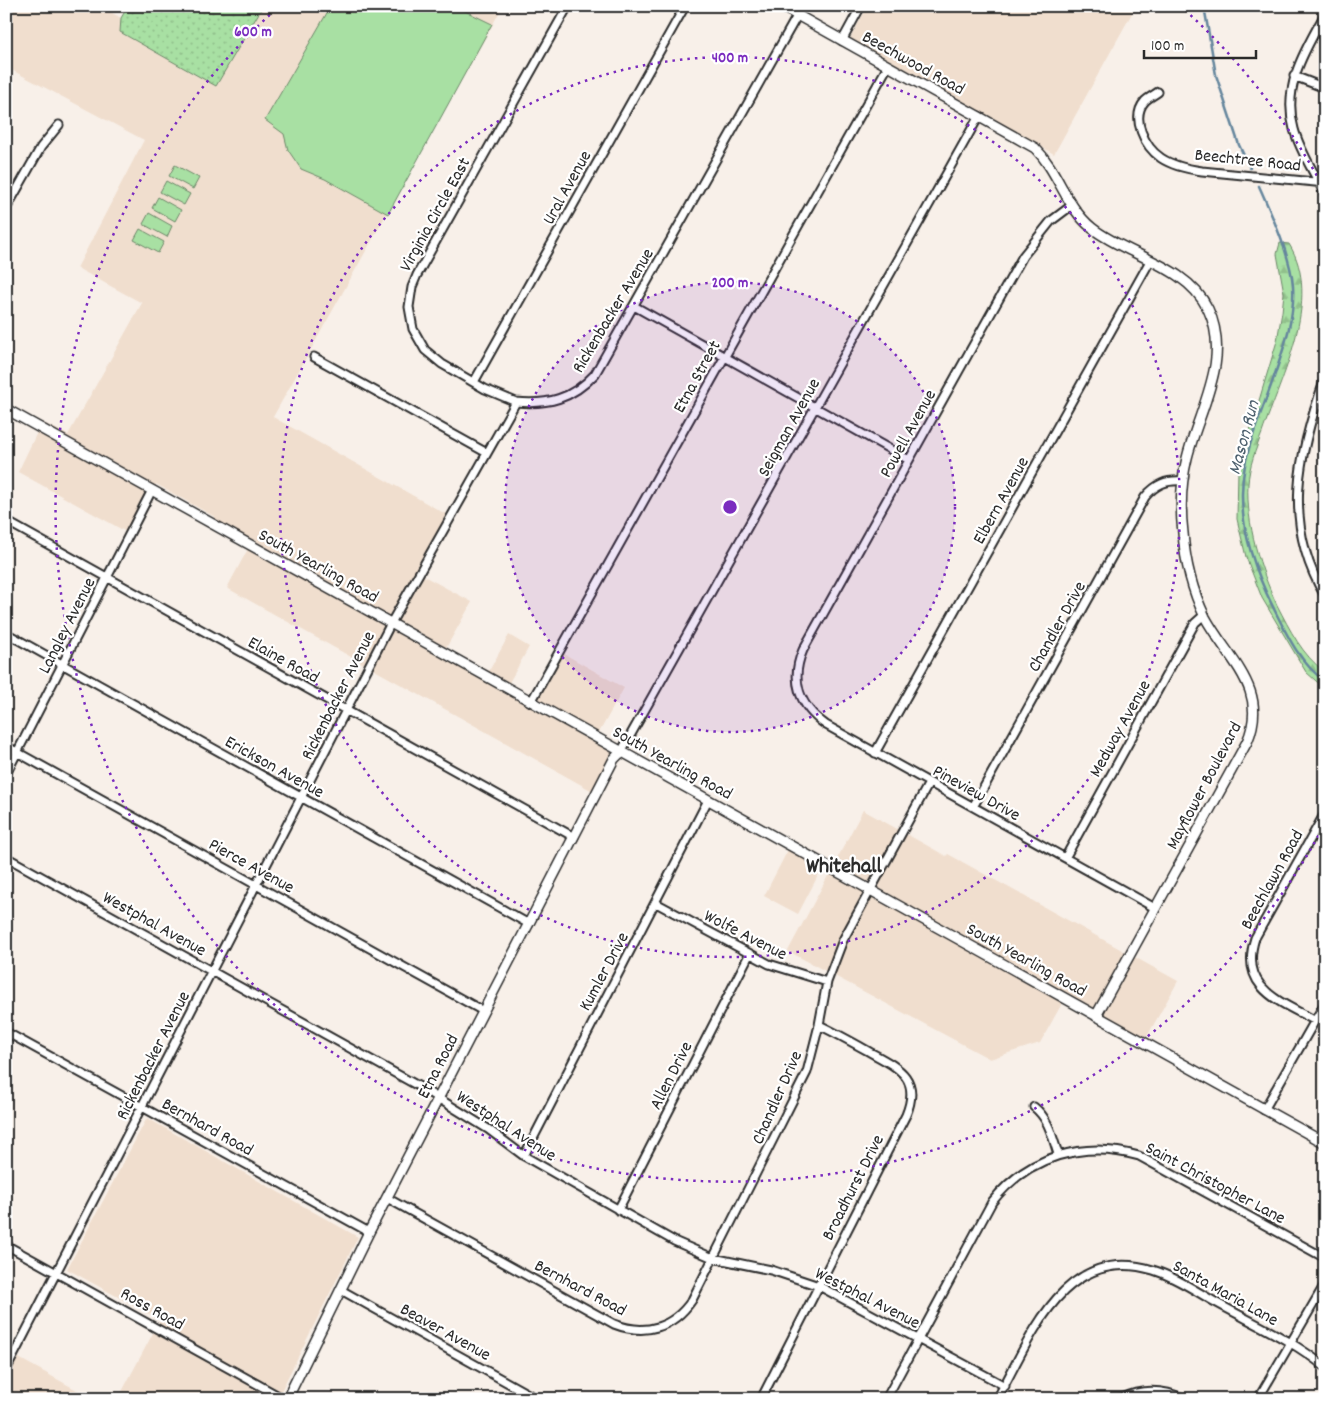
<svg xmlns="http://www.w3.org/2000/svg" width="1331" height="1405" font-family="Dekko,sans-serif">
<defs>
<pattern id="grass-dots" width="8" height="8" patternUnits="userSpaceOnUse" patternTransform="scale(1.25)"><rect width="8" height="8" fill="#a8e0a3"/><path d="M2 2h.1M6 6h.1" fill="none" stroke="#91c08c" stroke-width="1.8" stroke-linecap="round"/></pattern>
<pattern id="forest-firs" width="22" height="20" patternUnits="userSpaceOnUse" patternTransform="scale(1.25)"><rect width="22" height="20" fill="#a8e0a3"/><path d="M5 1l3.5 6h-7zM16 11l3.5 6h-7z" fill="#91c08c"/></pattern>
</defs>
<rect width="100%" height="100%" fill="#f8f0e9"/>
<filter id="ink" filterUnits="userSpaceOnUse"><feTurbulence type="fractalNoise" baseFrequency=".02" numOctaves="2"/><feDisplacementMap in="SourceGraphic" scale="10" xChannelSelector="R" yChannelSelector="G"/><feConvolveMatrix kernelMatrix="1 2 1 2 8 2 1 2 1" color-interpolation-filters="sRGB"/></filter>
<g filter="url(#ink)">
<path fill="#f0dece" d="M6,6H100L121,18L120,32L216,85L263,6H503L273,417L451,517L420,574L472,602L446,648L489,671L509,635L529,647L506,688L533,703L561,652L624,688L596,738L618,751L596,793L227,588L250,545L213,523L215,517L156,484L130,534L18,472L42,422L68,435L142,303L77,268L144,140L6,67Z
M868,6H1136L1054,154L849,40Z
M863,810L946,856L948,854L1178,981L1144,1042L1065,998L1040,1043L990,1059L788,951Z
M790,846L824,864L798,914L764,896Z
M147,1118L358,1237L277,1399H118L160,1320L67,1269Z
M6,1351L93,1399H6Z"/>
<path fill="url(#grass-dots)" stroke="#6a8667" d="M128,6H263L216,86L120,32L121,18Z"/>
<path fill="url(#forest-firs)" stroke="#6a8667" d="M1280,243L1289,244C1323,298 1281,378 1262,433C1256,449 1249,466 1248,484C1246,524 1260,569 1277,605C1290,630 1302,655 1325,672V689L1306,672L1262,598L1246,557L1237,519L1238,470L1277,341L1282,312L1284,293L1277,254Z"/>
<path fill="#a8e0a3" stroke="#6a8667" d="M331,6H455L492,24L388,214L325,179L301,169L288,150L284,134L265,120Z
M175,165L199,178L193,189L169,176Z
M166,181L190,194L184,205L160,192Z
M158,197L181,210L175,221L152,208Z
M149,213L172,226L167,237L143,224Z
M140,229L164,242L158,253L134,240Z"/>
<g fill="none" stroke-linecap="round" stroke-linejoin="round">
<path stroke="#65869d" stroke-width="2.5" d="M1204,6L1216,75L1239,145L1250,168
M1259,186C1271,213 1291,257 1293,286C1295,315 1285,345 1276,371C1266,402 1251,433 1245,465C1235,513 1252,565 1273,607C1286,633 1300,664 1325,681"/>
<defs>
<path id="minor" d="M1325,14C1305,50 1282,86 1294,129C1300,152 1315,173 1325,195
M842,41L861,6
M1294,76L1325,88
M1158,92C1154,95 1149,97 1145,101C1130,118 1145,147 1161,158C1173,166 1188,169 1202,171L1325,183
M1071,206L1051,221L1023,256L803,650C790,680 799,706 826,725L1155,908
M6,209L41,147L59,125
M634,306L909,460
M314,357L487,453
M1325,379C1298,453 1282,524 1325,596
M474,382L685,6
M516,402L485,389L442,364L425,350L413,329L409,307L412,287L417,275L568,6
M6,521L574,837
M6,633L529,924
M531,702L888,66
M6,746L483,1011
M621,752L979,116
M875,753L1150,261
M6,774L152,490
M973,807L1145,497C1156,484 1166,480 1182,481
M6,857L420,1087L488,1129L524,1156L674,1241L713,1258L771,1270L819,1286L1005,1386
M1065,858L1195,623L1204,615
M656,903L769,964L827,982
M1314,1020C1279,1001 1239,988 1255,938L1325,813
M6,1032L369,1232
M1034,1107C1049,1119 1052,1136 1058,1154
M1264,1110L1325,1003
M524,1156L708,800
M387,1198L614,1324C645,1336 673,1328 692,1300L807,1072L819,1025L827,982L843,940L929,783
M618,1210L749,955
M6,1245L284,1399
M341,1290L537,1399
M6,1370L391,623L516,402C548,405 572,399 595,374L797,16
M761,1399L906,1115C922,1077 897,1067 868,1051C852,1042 836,1033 819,1025
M886,1399L992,1202C1028,1156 1083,1140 1139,1156L1325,1258
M997,1399C1031,1338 1064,1243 1153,1270C1176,1277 1197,1292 1217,1303C1253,1323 1294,1341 1325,1367
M1120,1399C1142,1388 1163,1389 1185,1399
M1258,1399L1325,1284"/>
<path id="tertiary" d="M781,6L1035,148C1059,172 1065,206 1092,228C1127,256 1187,265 1208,309C1232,359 1199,409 1187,458C1181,482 1180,508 1183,533C1185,561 1193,592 1205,617C1228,660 1270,689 1247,742L1096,1016
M6,409L1325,1143
M287,1399L369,1232L614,759L621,752"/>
</defs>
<use href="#minor" stroke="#2b2b2b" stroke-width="11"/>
<use href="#tertiary" stroke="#2b2b2b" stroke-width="12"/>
<use href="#minor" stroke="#fff" stroke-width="7"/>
<use href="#tertiary" stroke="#fff" stroke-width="9"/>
</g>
</g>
<circle cx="730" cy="507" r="225" fill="#7b2cbf" fill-opacity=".12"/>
<g fill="none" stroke="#7b2cbf" stroke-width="2.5" stroke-dasharray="2.5 5">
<circle cx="730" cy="507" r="225"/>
<circle cx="730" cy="507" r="450"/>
<path d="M1322 829A674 674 0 1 1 275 10M1185 10A674 674 0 0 1 1322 185"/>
</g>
<g text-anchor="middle" stroke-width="4.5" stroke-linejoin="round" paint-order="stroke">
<g font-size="18" fill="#2b2b2b" stroke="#fff">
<text transform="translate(914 62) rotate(29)" y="6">Beechwood Road</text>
<text transform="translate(1248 159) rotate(6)" y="6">Beechtree Road</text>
<text transform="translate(566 187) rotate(-61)" y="6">Ural Avenue</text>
<text transform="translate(434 214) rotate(-61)" y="6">Virginia Circle East</text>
<text transform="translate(612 310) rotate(-59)" y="6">Rickenbacker Avenue</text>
<text transform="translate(696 376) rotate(-61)" y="6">Etna Street</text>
<text transform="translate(788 427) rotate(-61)" y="6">Seigman Avenue</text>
<text transform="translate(907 433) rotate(-61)" y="6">Powell Avenue</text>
<text transform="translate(1000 500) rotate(-61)" y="6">Elbern Avenue</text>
<text transform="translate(319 565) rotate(29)" y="6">South Yearling Road</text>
<text transform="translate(66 625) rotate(-63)" y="6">Langley Avenue</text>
<text transform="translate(1056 626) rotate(-61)" y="6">Chandler Drive</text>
<text transform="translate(284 659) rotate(29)" y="6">Elaine Road</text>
<text transform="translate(337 695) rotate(-63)" y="6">Rickenbacker Avenue</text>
<text transform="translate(1119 728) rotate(-61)" y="6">Medway Avenue</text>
<text transform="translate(673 762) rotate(29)" y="6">South Yearling Road</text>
<text transform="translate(275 766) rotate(29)" y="6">Erickson Avenue</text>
<text transform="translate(1203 785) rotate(-62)" y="6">Mayflower Boulevard</text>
<text transform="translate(977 792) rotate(29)" y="6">Pineview Drive</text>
<text transform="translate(252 865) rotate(29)" y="6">Pierce Avenue</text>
<text transform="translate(1271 879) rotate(-61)" y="6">Beechlawn Road</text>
<text transform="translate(155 923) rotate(29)" y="6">Westphal Avenue</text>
<text transform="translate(746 934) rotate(27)" y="6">Wolfe Avenue</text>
<text transform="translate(1027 959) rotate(29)" y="6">South Yearling Road</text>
<text transform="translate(603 971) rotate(-62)" y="6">Kumler Drive</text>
<text transform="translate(152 1055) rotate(-63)" y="6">Rickenbacker Avenue</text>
<text transform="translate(437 1066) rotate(-63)" y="6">Etna Road</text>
<text transform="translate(670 1075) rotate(-63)" y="6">Allen Drive</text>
<text transform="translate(776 1097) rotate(-66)" y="6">Chandler Drive</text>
<text transform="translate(507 1125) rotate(33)" y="6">Westphal Avenue</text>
<text transform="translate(208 1126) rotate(29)" y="6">Bernhard Road</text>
<text transform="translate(1216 1182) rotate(28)" y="6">Saint Christopher Lane</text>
<text transform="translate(852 1187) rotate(-63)" y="6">Broadhurst Drive</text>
<text transform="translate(581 1287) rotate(28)" y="6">Bernhard Road</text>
<text transform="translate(1226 1292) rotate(29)" y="6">Santa Maria Lane</text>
<text transform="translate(868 1297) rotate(27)" y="6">Westphal Avenue</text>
<text transform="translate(153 1308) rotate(29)" y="6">Ross Road</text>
<text transform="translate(446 1331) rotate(29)" y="6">Beaver Avenue</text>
</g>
<g font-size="19" font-style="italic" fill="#4d606e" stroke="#fff">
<text transform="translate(1242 437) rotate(-75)" y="7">Mason Run</text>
</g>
<g font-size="22" font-weight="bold" fill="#2b2b2b" stroke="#fff">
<text x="844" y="872">Whitehall</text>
</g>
</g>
<circle cx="730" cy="507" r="8" fill="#7b2cbf" stroke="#fff" stroke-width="2.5"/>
<g font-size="15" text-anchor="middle" font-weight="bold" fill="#7b2cbf" stroke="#fff" stroke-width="4.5" stroke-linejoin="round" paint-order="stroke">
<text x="253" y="36">600 m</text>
<text x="730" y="62">400 m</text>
<text x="730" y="287">200 m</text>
</g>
<rect width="1331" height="1405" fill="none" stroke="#fff" stroke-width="25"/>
<rect x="12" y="12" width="1306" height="1380" fill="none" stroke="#2b2b2b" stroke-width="2" filter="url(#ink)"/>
<path d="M1144 50v8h112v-8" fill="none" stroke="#2b2b2b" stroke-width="2.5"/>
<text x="1151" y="50" font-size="15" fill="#2b2b2b" stroke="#ffffff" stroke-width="4" paint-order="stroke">100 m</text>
</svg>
